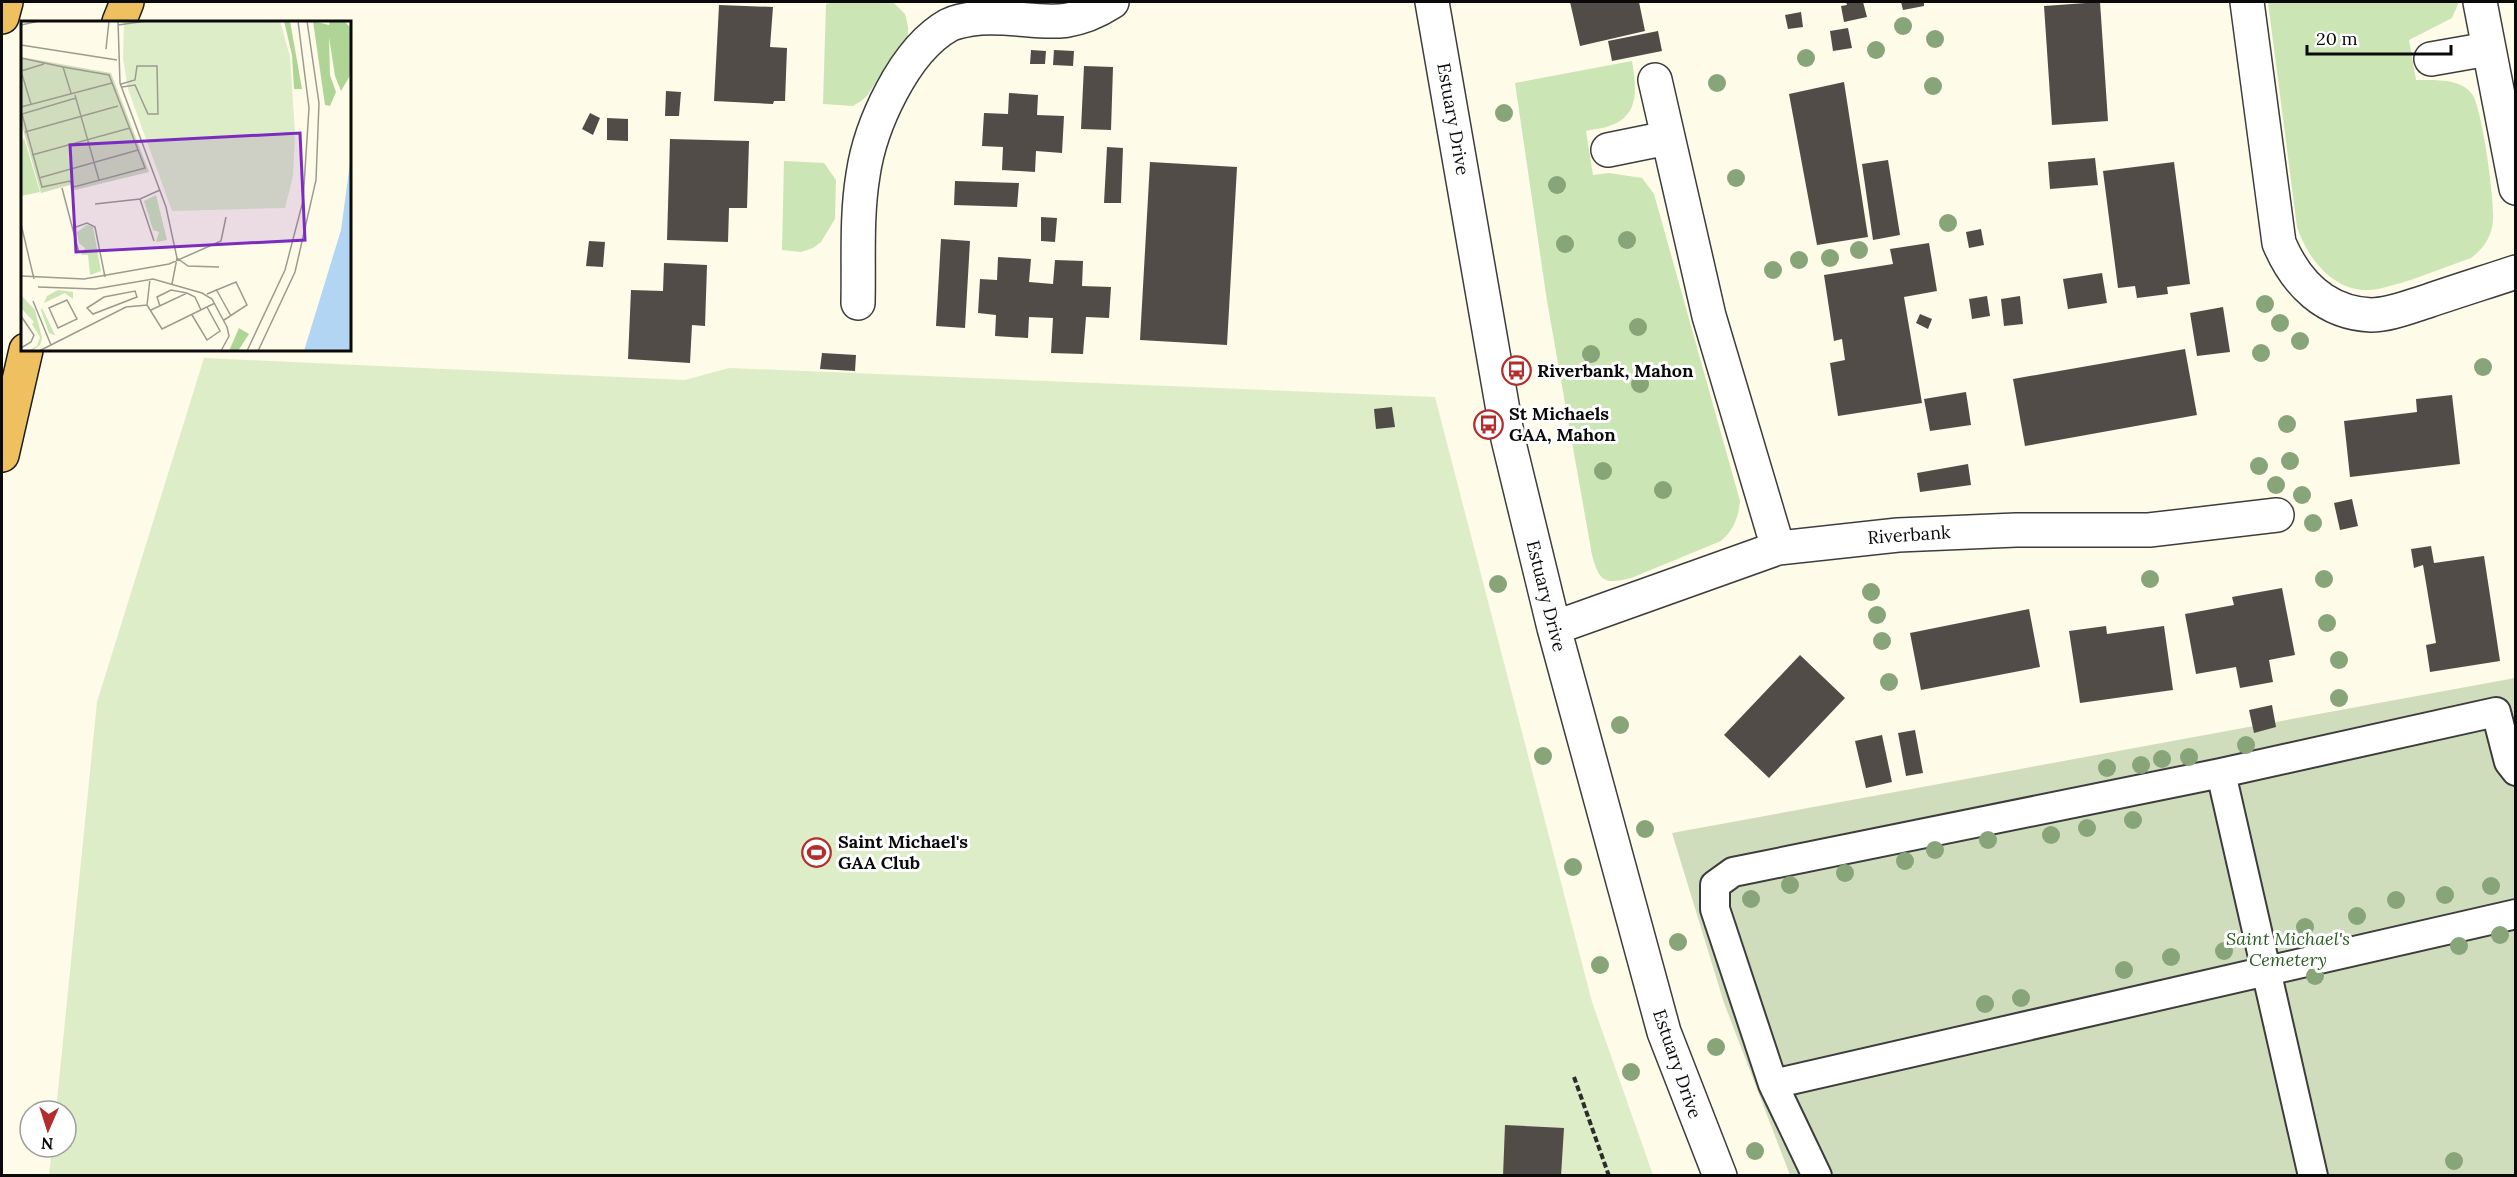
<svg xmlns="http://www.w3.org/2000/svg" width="2517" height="1177" font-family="Lora,serif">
<rect width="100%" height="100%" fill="#fefbe9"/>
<path fill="#cbe5b5" d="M834,2H893L905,14L908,27V38L901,50L879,77L867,96L861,101L853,106L823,104L826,4Z
M2268,2H2459L2452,18L2409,40L2416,80C2433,80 2461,78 2472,94C2482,107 2495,202 2493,220C2492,237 2483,249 2471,258C2442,268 2407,283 2378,289C2337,297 2308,260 2297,227Z
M1632,61C1636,86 1641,116 1609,126C1602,129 1593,129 1586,131L1593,175L1609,173L1642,178L1654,194L1740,501C1738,519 1734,529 1721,541L1631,578C1604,585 1599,581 1592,555L1547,301L1515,83Z
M784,161L824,163L836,180L835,219L821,242L813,248L801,252L782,250Z"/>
<path fill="#d0ddbd" d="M2515,678V1175H1790L1724,1003L1672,833Z"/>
<path fill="#ddedc7" d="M204,358L685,380L729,368L1435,397L1592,1002L1653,1175L49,1176L52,1147H66V1111H56L97,702Z"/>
<path fill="#524c48" d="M1570,2H1639L1645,31L1580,46Z
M1846,2H1863L1867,17L1844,22L1841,6L1847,5Z
M1901,2H1924V6L1903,10Z
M2100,2L2108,121L2052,125L2044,6Z
M719,5L773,7L770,47L787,48L785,101H774L773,104L714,101Z
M1801,12L1803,27L1788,29L1785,15Z
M1848,28L1852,48L1833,51L1830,31Z
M1658,31L1662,51L1612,61L1608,41Z
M1031,50L1046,51L1045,64H1030Z
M1054,50L1074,51L1073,66L1053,65Z
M1084,66L1113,67L1111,130L1081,129Z
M1844,82L1868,237L1817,245L1789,94Z
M666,91L681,92L679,116H665Z
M1009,93L1038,95L1037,115L1064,116L1062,153L1036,151L1035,172L1002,170L1003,147L982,146L984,113L1008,114Z
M590,113L600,118L593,135L582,129Z
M607,118L628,119V141L607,140Z
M670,139L749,141L747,208H729L728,242L667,240Z
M1107,147L1123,148L1121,203H1104Z
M2095,158L2098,185L2050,189L2048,162Z
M1888,160L1900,235L1873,240L1862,164Z
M1150,162L1237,167L1227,345L1140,340Z
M2174,162L2190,284L2167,287L2168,294L2137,298L2135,286L2118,288L2103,171Z
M955,181L1019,183L1017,207L954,205Z
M1041,217L1057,218L1055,242L1041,241Z
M1981,229L1984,245L1969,248L1966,232Z
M941,239L970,241L965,328L936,326Z
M589,241L605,242L603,267L586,266Z
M1929,243L1937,291L1904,297L1922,403L1838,416L1830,363L1845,360L1842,339L1834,341L1824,275L1893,264L1890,249Z
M998,257L1031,259L1029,282L1053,284L1055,260L1083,261L1082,286L1111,287L1109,318L1086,317L1083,354L1051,353L1053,318L1029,317L1028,338L995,336L996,315L978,313L980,279L997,280Z
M664,263L707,265L705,326L692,325L690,363L628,359L631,290L663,291Z
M2102,273L2107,303L2068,309L2063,279Z
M1987,296L1990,316L1972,319L1969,299Z
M2020,296L2023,324L2004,326L2001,299Z
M2223,307L2230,352L2197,356L2190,313Z
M1920,314L1932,319L1928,329L1916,323Z
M2185,349L2197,415L2025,446L2013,379Z
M822,353L856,355L855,371L820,369Z
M1966,392L1971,425L1930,431L1924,399Z
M2452,395L2460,464L2350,477L2344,421L2417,412L2416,399Z
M1392,407L1395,427L1376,429L1374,409Z
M1968,464L1971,485L1920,492L1917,473Z
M2352,499L2358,526L2340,530L2334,503Z
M2431,546L2434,563L2484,556L2500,661L2430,672L2426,645L2436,643L2423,565L2414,568L2411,549Z
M2282,588L2295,655L2269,660L2273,682L2240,688L2236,667L2196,674L2185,614L2234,605L2232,597Z
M2029,609L2040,667L1921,690L1910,633Z
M2106,626L2107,634L2164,626L2173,690L2080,703L2069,631Z
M1800,655L1845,698L1769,778L1724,735Z
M2272,705L2276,727L2254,733L2249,710Z
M1915,730L1923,773L1906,776L1898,733Z
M1882,735L1892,782L1866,788L1855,741Z
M1505,1125L1564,1128L1561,1176H1503Z"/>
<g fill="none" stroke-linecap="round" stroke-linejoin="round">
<defs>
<path id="service" d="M2221,773L2313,1176
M1773,1084L2516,914
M1817,1176L1773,1084L1715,909V885L1733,872L2221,773L2496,712L2509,762L2516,771"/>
<path id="minor" d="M1432,2L1508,439L1554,628L1664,1032L1720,1176
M2247,2L2279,243C2296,283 2325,313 2371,315C2390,315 2411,306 2428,301C2457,291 2486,282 2516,272
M2480,2L2516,188
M2431,59L2488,49
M1655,80L1709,316L1778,548
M1608,150L1667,138
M858,303C859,261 856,217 863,175C870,126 904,50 949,25C957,21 971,19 980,18C1034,15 1061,35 1112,2
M1554,628L1778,548L1898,535L2016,530H2149L2277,515"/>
<path id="trunk" d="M2,17L6,2
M119,22L127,2
M2,455L26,350"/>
</defs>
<use href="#service" stroke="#3d3d3d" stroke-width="32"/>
<use href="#minor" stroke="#3d3d3d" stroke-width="36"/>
<use href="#trunk" stroke="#1b1b1b" stroke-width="36"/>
<path stroke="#2c2c2c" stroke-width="4" stroke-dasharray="6 3" stroke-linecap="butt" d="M1574,1077L1609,1176"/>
<use href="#service" stroke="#fff" stroke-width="28"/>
<use href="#minor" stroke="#fff" stroke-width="33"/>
<use href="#trunk" stroke="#efc05f" stroke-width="33"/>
</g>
<g fill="#88a57a">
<circle cx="1903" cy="26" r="9"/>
<circle cx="1935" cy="39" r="9"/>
<circle cx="1876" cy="50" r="9"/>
<circle cx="1806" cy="58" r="9"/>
<circle cx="1717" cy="83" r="9"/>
<circle cx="1933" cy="86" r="9"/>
<circle cx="1504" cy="113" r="9"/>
<circle cx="1736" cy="178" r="9"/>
<circle cx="1557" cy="185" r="9"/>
<circle cx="1948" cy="223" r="9"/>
<circle cx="1627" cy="240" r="9"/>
<circle cx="1565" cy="244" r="9"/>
<circle cx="1859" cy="250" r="9"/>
<circle cx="1830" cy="258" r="9"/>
<circle cx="1799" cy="260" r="9"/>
<circle cx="1773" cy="270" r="9"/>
<circle cx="2265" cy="304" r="9"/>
<circle cx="2280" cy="323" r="9"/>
<circle cx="1638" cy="327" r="9"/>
<circle cx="2300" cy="341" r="9"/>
<circle cx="2261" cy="353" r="9"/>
<circle cx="1591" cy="354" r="9"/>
<circle cx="2483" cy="367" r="9"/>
<circle cx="1640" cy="384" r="9"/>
<circle cx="2287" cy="424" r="9"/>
<circle cx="2290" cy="461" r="9"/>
<circle cx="2259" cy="466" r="9"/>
<circle cx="1603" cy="471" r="9"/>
<circle cx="2276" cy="485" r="9"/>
<circle cx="1663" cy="490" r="9"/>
<circle cx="2302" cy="495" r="9"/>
<circle cx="2313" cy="523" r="9"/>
<circle cx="2150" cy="579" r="9"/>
<circle cx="2324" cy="579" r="9"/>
<circle cx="1498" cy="584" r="9"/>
<circle cx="1871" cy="592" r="9"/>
<circle cx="1877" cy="615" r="9"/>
<circle cx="2327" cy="623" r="9"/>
<circle cx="1882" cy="641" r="9"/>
<circle cx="2339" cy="660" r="9"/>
<circle cx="1889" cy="682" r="9"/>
<circle cx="2339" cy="698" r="9"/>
<circle cx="1620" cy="725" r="9"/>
<circle cx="2246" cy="745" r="9"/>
<circle cx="1543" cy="756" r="9"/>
<circle cx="2189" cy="757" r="9"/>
<circle cx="2162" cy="759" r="9"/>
<circle cx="2141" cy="765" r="9"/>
<circle cx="2107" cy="768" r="9"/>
<circle cx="2133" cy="820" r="9"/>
<circle cx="2087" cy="828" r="9"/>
<circle cx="1645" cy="829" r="9"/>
<circle cx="2051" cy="835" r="9"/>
<circle cx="1988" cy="840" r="9"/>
<circle cx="1935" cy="850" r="9"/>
<circle cx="1905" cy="861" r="9"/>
<circle cx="1573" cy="867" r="9"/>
<circle cx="1845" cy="873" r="9"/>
<circle cx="1790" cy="885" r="9"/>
<circle cx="2491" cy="886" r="9"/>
<circle cx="2445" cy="895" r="9"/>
<circle cx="1751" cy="899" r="9"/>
<circle cx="2396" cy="900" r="9"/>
<circle cx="2357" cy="916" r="9"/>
<circle cx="2305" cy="927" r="9"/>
<circle cx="2500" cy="935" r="9"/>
<circle cx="1678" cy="942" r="9"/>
<circle cx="2459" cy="946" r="9"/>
<circle cx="2224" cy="951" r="9"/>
<circle cx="2171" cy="957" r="9"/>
<circle cx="1600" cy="965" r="9"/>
<circle cx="2124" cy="970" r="9"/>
<circle cx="2315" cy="976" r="9"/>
<circle cx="2021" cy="998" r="9"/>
<circle cx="1985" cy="1004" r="9"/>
<circle cx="1716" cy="1047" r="9"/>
<circle cx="1631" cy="1072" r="9"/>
<circle cx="1755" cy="1151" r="9"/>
<circle cx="2454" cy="1161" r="9"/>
</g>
<defs>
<symbol id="bus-ring" viewBox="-11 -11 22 22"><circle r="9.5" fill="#fff" stroke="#b22d2b" stroke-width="1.5"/><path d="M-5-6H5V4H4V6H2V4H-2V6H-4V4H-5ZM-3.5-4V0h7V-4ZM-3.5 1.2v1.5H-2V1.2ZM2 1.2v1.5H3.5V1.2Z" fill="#b22d2b"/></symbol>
<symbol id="stadium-ring" viewBox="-11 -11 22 22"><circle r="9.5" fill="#fff" stroke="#b22d2b" stroke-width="1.5"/><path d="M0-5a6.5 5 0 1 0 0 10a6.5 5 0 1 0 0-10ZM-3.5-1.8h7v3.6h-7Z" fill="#b22d2b"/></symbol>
</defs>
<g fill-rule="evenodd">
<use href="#bus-ring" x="1500" y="354" width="33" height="33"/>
<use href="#bus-ring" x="1472" y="408" width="33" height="33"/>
<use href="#stadium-ring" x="800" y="836" width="33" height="33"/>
</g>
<g text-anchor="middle" stroke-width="6" stroke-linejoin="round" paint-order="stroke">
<g font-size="18" fill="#0a0a0a" stroke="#fff">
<text transform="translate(1453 119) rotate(80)" y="6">Estuary Drive</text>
<text transform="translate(1909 535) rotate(-4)" y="6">Riverbank</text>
<text transform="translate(1546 596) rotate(76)" y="6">Estuary Drive</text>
<text transform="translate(1677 1064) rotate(71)" y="6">Estuary Drive</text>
</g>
<g font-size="18" font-weight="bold" fill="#0a0a0a" stroke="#fff" text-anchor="start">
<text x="1537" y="377">Riverbank, Mahon</text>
<text x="1509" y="420">St Michaels<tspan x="1509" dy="21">GAA, Mahon</tspan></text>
<text x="838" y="848">Saint Michael's<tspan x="838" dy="21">GAA Club</tspan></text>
</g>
<g font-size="18" font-style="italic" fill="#285e1f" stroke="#fff">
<text x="2288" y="945">Saint Michael's<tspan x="2288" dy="21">Cemetery</tspan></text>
</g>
</g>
<g transform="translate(21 21)">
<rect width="330" height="330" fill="#fefbe9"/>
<path d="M3,117L19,171L0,175V122ZM135,174L146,219L135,221L138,211L132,209L123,180ZM66,204L72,206L80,250L69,254L67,234H60L64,227L58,222L56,211ZM37,269L52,271V278L44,272L23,282L21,287L34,314L39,315L33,314L28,312L20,289L26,275ZM0,274L14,289L21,317L19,324L11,330H7L16,325L19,316L11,303L13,301L0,287Z" fill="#cbe5b5"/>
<path d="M263,0H269L281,68H273L271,34ZM292,0L308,4L309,0H323L330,7V53L320,70L314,55L308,16L309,54L315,71L309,85L304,84ZM218,307L228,313L217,330H208Z" fill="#aed596"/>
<path d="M0,36L90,52L128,151L50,170L49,164L20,172L0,101Z" fill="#d0ddbd"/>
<path d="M103,0H259L269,36L274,112L272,155L264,187L151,190L107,68L102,37Z" fill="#ddedc7"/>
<path d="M330,135V330H283L320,209Z" fill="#b1d5f2"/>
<path fill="none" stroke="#9c9b90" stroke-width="1.5" d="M97,0L99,62L145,186L156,237L151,263M0,4L18,0M97,4L125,0M0,24L96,39M85,28L88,0M0,37L42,46L50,72M42,46L88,54L124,147L53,166L49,160L21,166L1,93L55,77M0,50L10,83M0,50L23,43M100,63L114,59L116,45H136L137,93H127L114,64L101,66M54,74L78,159M0,86L91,62M4,111L97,85M11,134L109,107M18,157L117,129M41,167L58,232M119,178L133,220M74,183L119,178L139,169M0,203L13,258M52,207L66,202L74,206L84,256M156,237L167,245L198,246M0,255L63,258L148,243L200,220L205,196M17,266L74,268L132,258L181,272L191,278L206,306L208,315L200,330M195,268L210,295M114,270L116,276L72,293L66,287L83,276ZM186,273L215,261L226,284L203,299M46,279L56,298L37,307L28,287ZM12,280L30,324M126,284L141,308L194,282M139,285L136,276L150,269L166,272M130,289L166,272L174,276L180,289M171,294L186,319L199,310L186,286M0,295L13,314L10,321L0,327M18,330L105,286L126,284L129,258M226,330L264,249L282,180L288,87L277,0M237,330L274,251L295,159L298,82L286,0"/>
<path fill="#7b2cbf" fill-opacity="0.15" stroke="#7b2cbf" stroke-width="3" d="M279,112L284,219L55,231L49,124Z"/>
<rect width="330" height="330" fill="none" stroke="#0a0a0a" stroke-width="3"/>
</g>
<rect width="2517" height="1177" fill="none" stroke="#0a0a0a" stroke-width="6"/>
<g transform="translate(48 1129) rotate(183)"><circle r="28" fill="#ffffff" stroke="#9d9d9d" stroke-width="1.5"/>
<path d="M0-4.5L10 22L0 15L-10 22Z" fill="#b22d2b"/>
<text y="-9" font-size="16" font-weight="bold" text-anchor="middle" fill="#0a0a0a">N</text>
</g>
<path d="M2307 45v9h144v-9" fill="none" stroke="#0a0a0a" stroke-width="3"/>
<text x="2316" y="45" font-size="18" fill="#0a0a0a" stroke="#ffffff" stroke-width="4.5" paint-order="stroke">20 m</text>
</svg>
